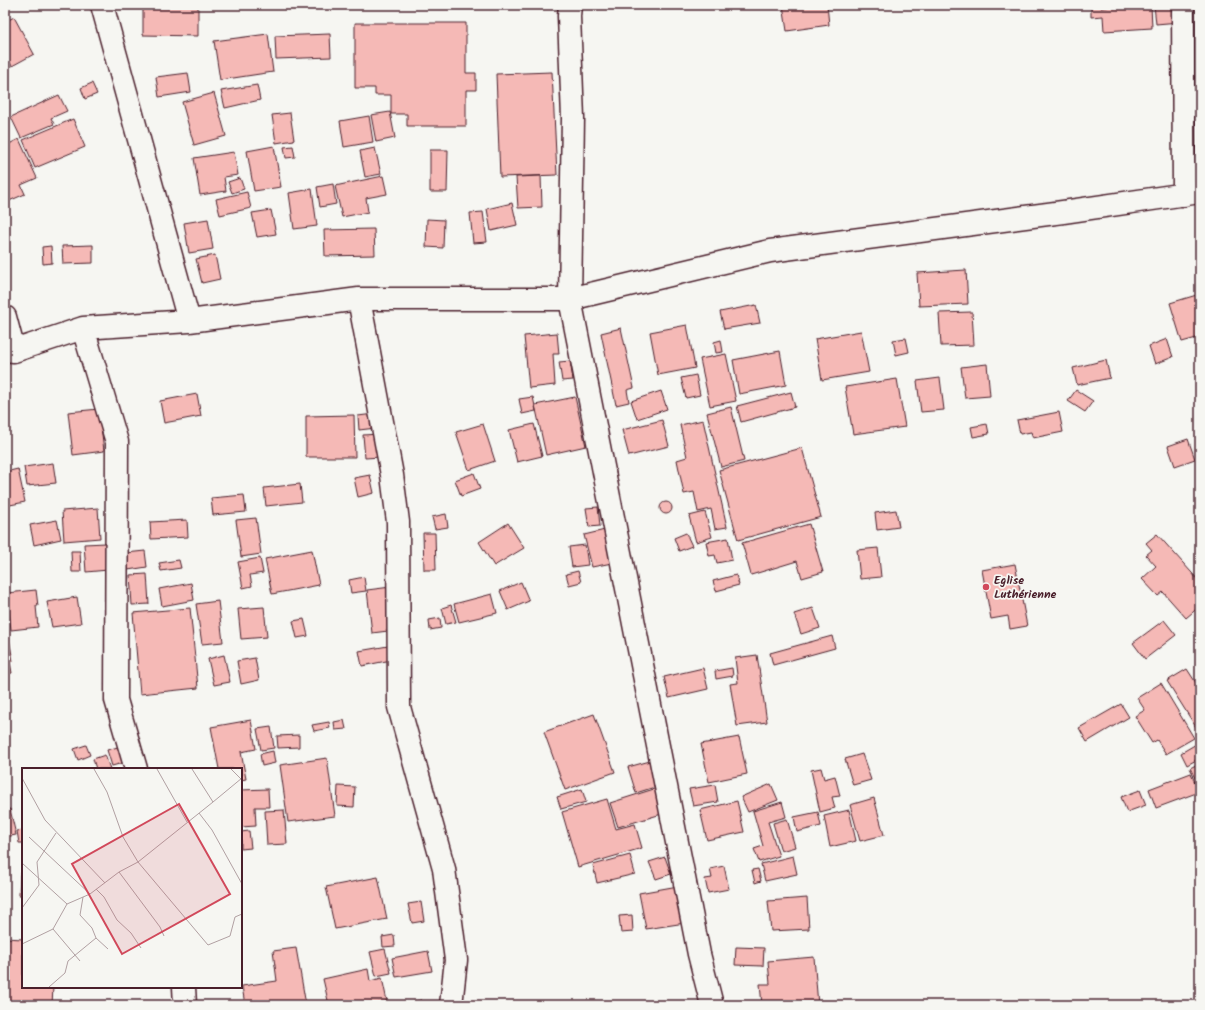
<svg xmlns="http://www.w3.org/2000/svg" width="1205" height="1010" font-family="Kalam,sans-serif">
<rect width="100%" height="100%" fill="#f6f6f2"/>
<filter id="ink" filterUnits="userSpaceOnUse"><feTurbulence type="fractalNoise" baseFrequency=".025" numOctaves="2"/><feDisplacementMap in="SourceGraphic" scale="8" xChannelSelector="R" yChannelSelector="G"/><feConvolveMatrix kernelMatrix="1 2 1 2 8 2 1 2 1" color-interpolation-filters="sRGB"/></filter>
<g filter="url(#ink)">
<path fill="#f5b9b6" stroke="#4a1f2b" d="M5,5L8,14H5Z
M143,5H198V36L143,35Z
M783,5H827L829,25L787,31Z
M1091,5H1101V8L1108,7V5H1151L1152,28L1104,31L1103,16L1091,17Z
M1154,5H1177L1179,22L1156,24Z
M14,17L34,54L12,66L5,54V22Z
M355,23H466V73H476V90H466V126H407V114H391V95H375V88H355Z
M268,34L273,72L220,80L214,41Z
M330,34L331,57L276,59L275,36Z
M552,72L557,175L500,177L496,74Z
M188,73L191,92L159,97L156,77Z
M92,83L97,94L85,99L81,88Z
M257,85L260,100L225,108L221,91Z
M214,93L226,136L194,145L182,102Z
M59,95L67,111L51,118L54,124L21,138L11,117Z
M390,112L395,138L376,142L371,115Z
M290,113L294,140L276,143L272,115Z
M369,116L373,142L344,147L340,121Z
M73,119L85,147L35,168L23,140Z
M19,139L37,178L21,185L25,194L9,201L5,193V146Z
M274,146L281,187L254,191L247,151Z
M293,146L295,157L286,158L284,147Z
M375,148L381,174L365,177L360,151Z
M430,150H448L447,192H430Z
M234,152L238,175L224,177L226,191L200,195L194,158Z
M383,176L387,194L366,198L368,212L342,217L335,186Z
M541,176L542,207L518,208L516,177Z
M240,178L244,189L232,193L228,182Z
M333,184L336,204L320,207L317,187Z
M312,189L317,226L294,229L289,193Z
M247,192L251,208L220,215L216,199Z
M512,203L517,225L491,231L487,209Z
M271,210L276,234L257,237L252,213Z
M483,212L487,242L473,243L470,213Z
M208,219L213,249L189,253L184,223Z
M427,219L444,220L443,248L426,247Z
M374,229L375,255L325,256L324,230Z
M93,245V263L63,264L62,246Z
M51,246L52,263L43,264L42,247Z
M215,255L220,279L202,283L196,259Z
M966,270L968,304L919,306L917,273Z
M1200,294V337L1182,342L1170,303Z
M756,305L760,323L724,329L720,312Z
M972,312L974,345L941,346L939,313Z
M687,325L695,368L658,375L650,332Z
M621,328L634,388L627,390L629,402L616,405L601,333Z
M861,331L869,372L822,380L815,339Z
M557,333L559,354H553L555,385L529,388L524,336Z
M906,338L909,352L896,355L893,340Z
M1167,339L1173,357L1155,364L1149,346Z
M721,340L723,352L716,353L714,342Z
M780,351L786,385L739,394L733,360Z
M726,354L736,401L710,406L700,359Z
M1106,360L1110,378L1077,385L1073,368Z
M570,361L573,380L562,381L559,362Z
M987,364L990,396L965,398L961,367Z
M696,375L700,395L686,398L681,378Z
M940,378L944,410L921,412L917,381Z
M897,379L905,427L853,434L845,387Z
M1076,390L1093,401L1085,412L1068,401Z
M661,391L667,409L637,419L631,401Z
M791,392L795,407L741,422L737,406Z
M197,394L201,416L164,423L160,401Z
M533,397L536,411L522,414L519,399Z
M575,397L586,446L546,455L535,405Z
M731,407L744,461L721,467L707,413Z
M99,409L104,451L73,455L68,412Z
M1059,412L1063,432L1033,438L1031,432L1020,434L1017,420Z
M374,414L376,428L359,430L358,416Z
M354,415L355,457H306V416Z
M662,420L669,446L629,456L622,430Z
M703,420L727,527L715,529L711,509L698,512L694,492L684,494L677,460L687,457L680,425Z
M483,424L495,461L469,470L456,432Z
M534,424L542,456L517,462L509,430Z
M987,424L989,434L973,437L971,427Z
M379,434L381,457L365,458L363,435Z
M1188,439L1195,459L1175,466L1168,446Z
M802,448L821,517L738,540L719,470Z
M53,463L56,483L27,486L24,467Z
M18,469L25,502L5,506V472Z
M474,473L480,489L461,496L455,480Z
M370,475L374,493L358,497L354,478Z
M300,484L302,502L266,506L264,488Z
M244,495L246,512L213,515L211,498Z
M660 508a6 6 0 1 1 12 0a6 6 0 1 1-12 0Z
M598,507L600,526L589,527L586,508Z
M98,508L100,538L64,541L62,511Z
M896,510L899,527L877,530L875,513Z
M705,512L712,537L696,542L689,516Z
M446,514L448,527L435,529L432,517Z
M256,518L261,554L241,557L236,520Z
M57,520L61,539L34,545L30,525Z
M187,520L188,537L151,539L150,522Z
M508,523L524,548L494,566L479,542Z
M809,524L823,572L802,578L797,561L751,575L742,543Z
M605,530L612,563L592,567L584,535Z
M423,533H435L436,570H424Z
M686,533L692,546L679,551L674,538Z
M1157,534L1200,582V606L1186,618L1163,592L1158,596L1142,579L1156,566L1146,555L1152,550L1146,543Z
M728,538L732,560L717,563L715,555L709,556L706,542Z
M106,543L108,570L86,572L84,544Z
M585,545L588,565L572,567L569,547Z
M878,548L881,577L860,579L857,550Z
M312,550L319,585L272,594L265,559Z
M71,551H80L81,572H72Z
M145,551L147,567L128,570L126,553Z
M260,558L263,573L250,575L252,586L243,588L238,562Z
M179,560L181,568L161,571L159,563Z
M1015,564L1027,626L1010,629L1008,616L991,619L982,570Z
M578,571L581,582L569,585L566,574Z
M147,574L149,604L132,605L130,575Z
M736,575L739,585L716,591L713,581Z
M364,577L366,591L351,593L349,580Z
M521,582L529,601L508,610L500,591Z
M191,583L194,600L162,606L159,589Z
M391,587L396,630L372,633L367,590Z
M36,590L38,606H36L38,627L11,630L7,593Z
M492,594L497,613L459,622L454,604Z
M77,597L81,623L52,627L47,602Z
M218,601L223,642L202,644L196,604Z
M5,604L7,627H5Z
M451,605L456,622L446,624L442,608Z
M264,607L267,637L241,639L238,609Z
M190,608L198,688L140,694L133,613Z
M813,608L820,628L801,634L794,614Z
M440,618L441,628L430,630L429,620Z
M304,619L308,636L297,638L293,621Z
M1164,620L1176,635L1145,659L1133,643Z
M8,633L13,661L5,662V634Z
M832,636L835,648L773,665L770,653Z
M388,646L391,660L362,666L359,651Z
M224,655L230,682L214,685L208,659Z
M757,655L767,722L737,726L730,684L738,683L735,658Z
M255,658L259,680L241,684L237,661Z
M10,662L12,673L5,674V663Z
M703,668L708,689L669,698L664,677Z
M732,668L733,676L716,679L715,671Z
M1187,669L1200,689V732H1199L1167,681Z
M1161,683L1194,738L1166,754L1157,740L1152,743L1135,716L1145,710L1137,698Z
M1121,704L1129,717L1087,742L1079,728Z
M594,714L615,772L565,790L544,732Z
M251,720L256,749L241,752L246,779L241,780V769H219L211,727Z
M344,720L346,729L335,730L334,722Z
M329,722L330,728L314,731L312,725Z
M271,727L274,748L261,750L257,729Z
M299,735V747L278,748L277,736Z
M739,737L747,774L709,782L701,744Z
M1198,743L1200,746V758L1187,765L1181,753Z
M86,745L90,755L78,760L74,749Z
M125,745L130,761L112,766L107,750Z
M273,751L275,763L262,766L260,754Z
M862,754L871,780L853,785L845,759Z
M105,755L110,769H96L93,759Z
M327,758L335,816L288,822L280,765Z
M650,761L658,786L636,793L628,767Z
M1200,763V788L1190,768Z
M821,768L824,779L835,776L840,796L832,797L835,808L820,812L811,770Z
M1191,773L1199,792L1156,808L1149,789Z
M771,784L778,800L748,812L741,797Z
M715,785L718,802L693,806L689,789Z
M338,786L355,787L354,807L337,806Z
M657,788L665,813L618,827L610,803Z
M268,789L269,807H255L256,826L241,827V790Z
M582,789L586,802L561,809L557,797Z
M1140,790L1146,805L1127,812L1121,797Z
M874,798L884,835L860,841L850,805Z
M607,799L616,829L635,824L642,848L578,867L562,812Z
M737,801L744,832L707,840L700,810Z
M782,802L786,817L768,822L779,856L759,862L754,849L763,846L753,811Z
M10,809L16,835L5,837V810Z
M284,810L287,844L267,845L265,811Z
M849,810L856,841L830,847L824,816Z
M818,812L821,826L797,832L794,817Z
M787,819L795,847L781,851L773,823Z
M23,830V843H19L17,831Z
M249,831L251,848L241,849V832Z
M630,855L635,874L597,883L593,865Z
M793,856L797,874L765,881L761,864Z
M665,857L671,874L656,879L649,862Z
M724,866L729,889L708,893L705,879L712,878L710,869Z
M758,869L761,881L755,883L752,870Z
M20,874H23V895H19Z
M378,877L387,919L335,929L326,887Z
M678,886L685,923L646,929L639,893Z
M807,898L809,929L771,931L768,901Z
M421,902L424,921L412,923L408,904Z
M632,915L633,932L621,933L619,916Z
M394,935L395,946L383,947L382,937Z
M5,938L23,939V987H53L52,1005L5,1004Z
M736,947L764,948L763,966L735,965Z
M296,948L306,1005H245L242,986L277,981L273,951Z
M385,949L391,973L376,976L370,952Z
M428,951L432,971L396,977L392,958Z
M814,957L818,1005H762L760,984H770L768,961Z
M368,969L370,981L382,978L387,1001L372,1005H329L323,979Z
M421,1000L422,1005H403Z"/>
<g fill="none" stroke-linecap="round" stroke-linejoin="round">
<defs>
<path id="street" d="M102,5L189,321
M570,5L569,16L573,118L570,299L699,954L712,1005
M1183,5L1184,195
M359,299L392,475L398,522L399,707L444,869L456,960L451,1005
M5,317L14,351
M83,328L117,442L116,700L136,769
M5,350L14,351L83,328L189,321L359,299H570L770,251L1063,212L1200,192
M184,987L185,1005"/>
</defs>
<use href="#street" stroke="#4a1f2b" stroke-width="25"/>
<use href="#street" stroke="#f6f6f2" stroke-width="22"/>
</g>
</g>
<circle fill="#d1495b" stroke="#f6f6f2" stroke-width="1.5" cx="986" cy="587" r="4"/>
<g text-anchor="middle" stroke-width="3.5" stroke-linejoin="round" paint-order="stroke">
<g font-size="12" font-weight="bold" fill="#4a1f2b" stroke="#f6f6f2" text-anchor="start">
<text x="994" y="584">Eglise<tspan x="994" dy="14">Luthérienne</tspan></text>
</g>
</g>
<g transform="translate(22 768)">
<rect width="220" height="220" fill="#f6f6f2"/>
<path fill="none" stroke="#b1a0a2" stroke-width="1" d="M72,1L85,24L101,69L116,94L186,177L208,168L213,149L220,146M135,1L165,54M209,1L220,12M0,10L23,52L83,115M191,34L220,10M177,45L190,62L220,116M7,69L68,126M0,95L45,136L68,126L97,104L116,94L191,34L170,1M97,104L138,159L142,168M74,121L82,129L95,152L109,165L119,180M61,129L58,147L70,160L74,170L86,181M0,140L17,117L15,94L34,65M31,161L58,193M0,176L31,161L45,136M27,219L43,205L46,193L74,170"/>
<path fill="#d1495b" fill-opacity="0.15" stroke="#d1495b" stroke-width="2" d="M157,36L208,126L100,186L50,96Z"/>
<rect width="220" height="220" fill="none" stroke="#4a1f2b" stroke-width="2"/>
</g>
<rect width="1205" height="1010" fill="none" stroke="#f6f6f2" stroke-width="20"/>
<rect x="10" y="10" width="1185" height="990" fill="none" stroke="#4a1f2b" stroke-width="1.5" filter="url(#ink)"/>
</svg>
